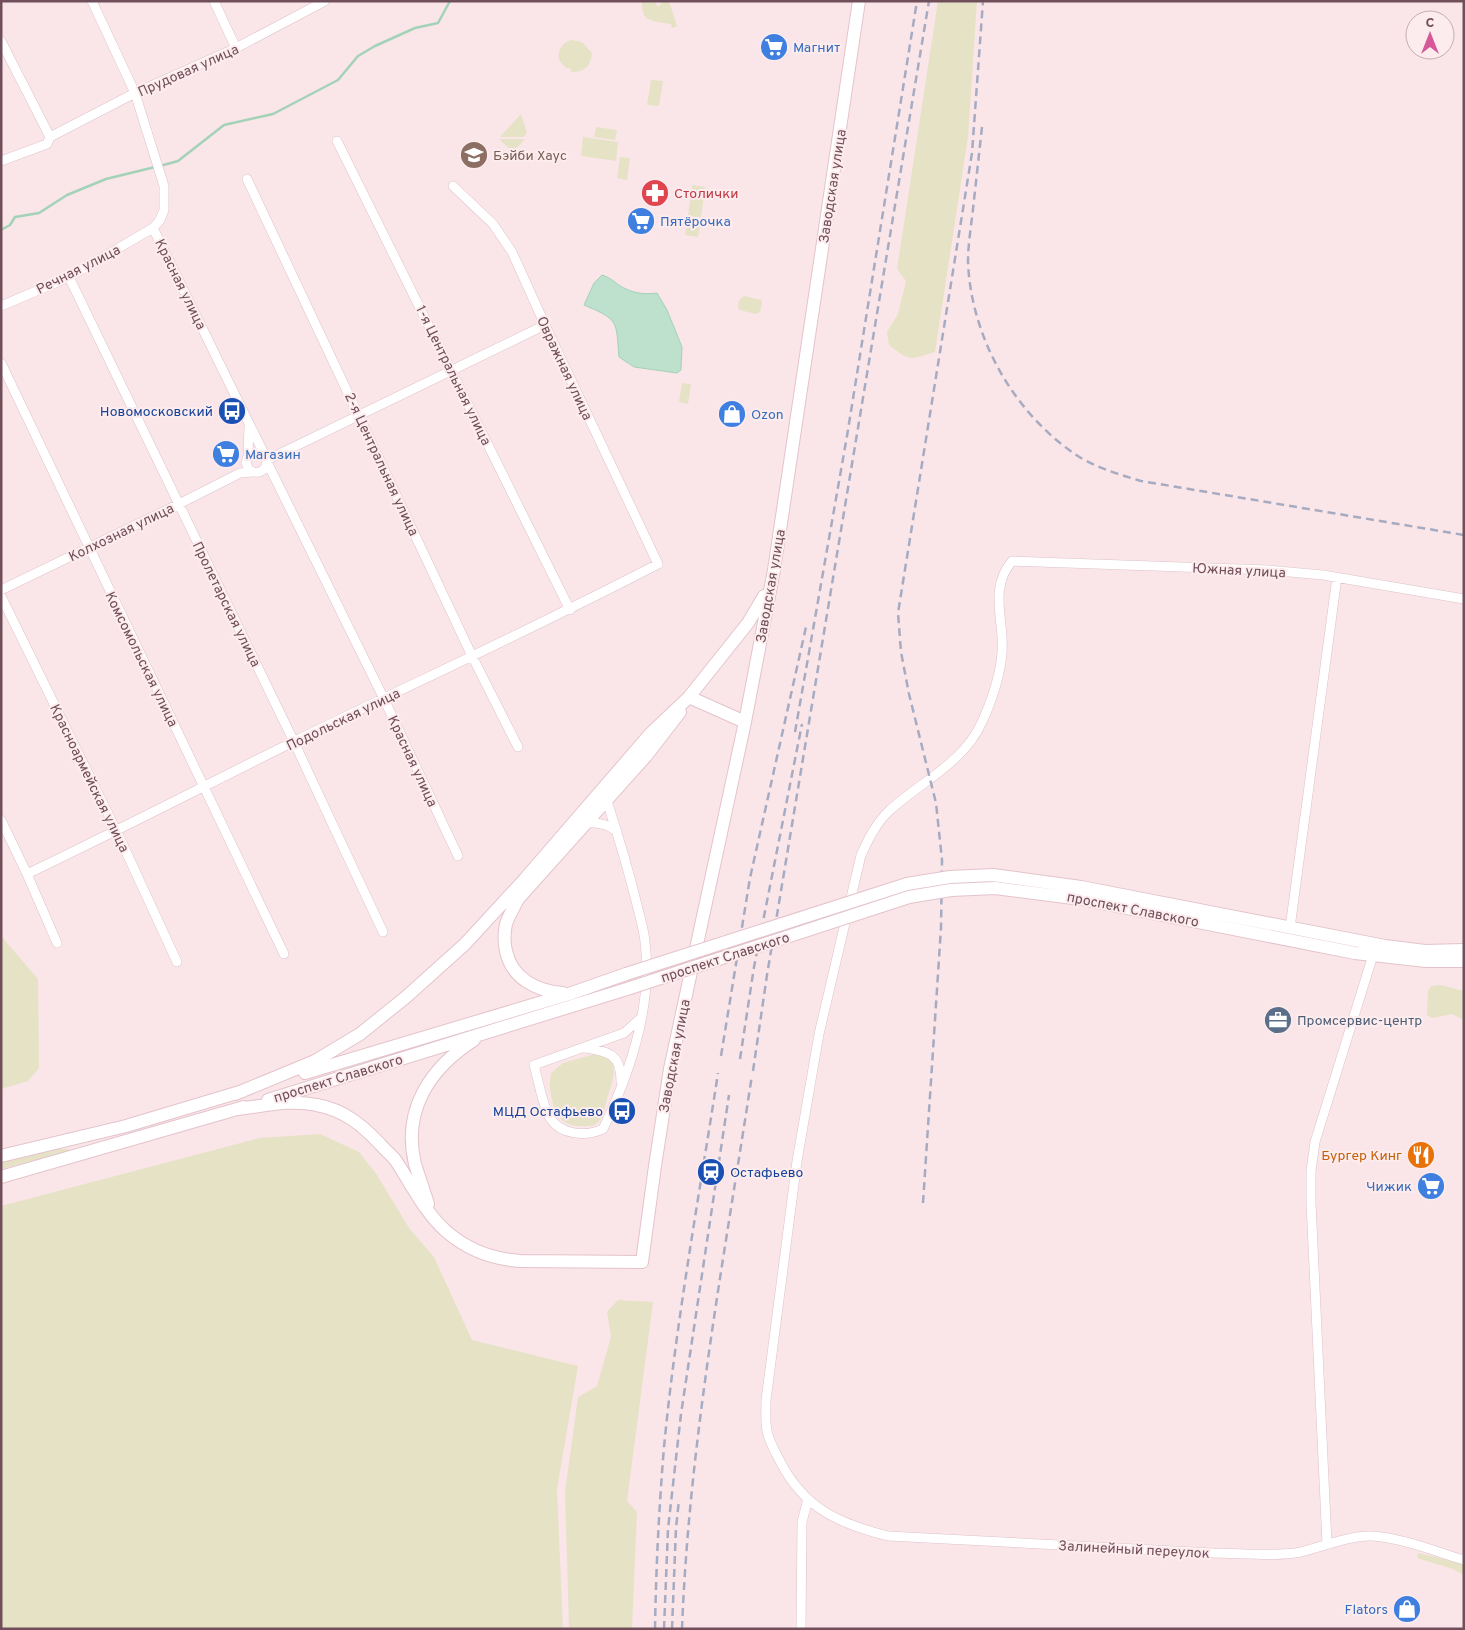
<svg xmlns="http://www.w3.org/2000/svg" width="1465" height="1630" font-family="Overpass,sans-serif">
<rect width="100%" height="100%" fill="#fae6e8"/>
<path fill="#e6e2c6" d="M645,1H654L658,7L663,1H669L677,26L672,28L671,24C668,24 666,23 663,23C650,20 642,21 642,3Z
M938,1H977L968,137L935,352C909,360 911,362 889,345L887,332L898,314L906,281L897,269Z
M571,40L582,42L592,53C591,66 584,73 571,72V69L565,67L559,60C557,50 562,43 571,40Z
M651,80L663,81L659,106L647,105Z
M521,114L527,133L523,137H500Z
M596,127L617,130L615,140L594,137Z
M583,137L618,142L616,161L581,156Z
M499,139H525L513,152Z
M620,157L630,158L627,180L617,178Z
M692,185L705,187L701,217L688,216Z
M688,218L701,220L698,237L685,235Z
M744,296L761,300L762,303L760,312L756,314L739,310L738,307L739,300Z
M682,383L691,384L688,404L679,402Z
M1,936L38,979L39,1068L28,1081L1,1089Z
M1441,985L1464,991V1020L1452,1014L1432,1018L1427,1015L1428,991L1431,986Z
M595,1054C624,1053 612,1082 607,1099C605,1107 603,1119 596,1124C591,1127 583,1126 577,1126C569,1125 562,1122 558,1115C551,1103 548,1086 551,1073L563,1063Z
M320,1134L359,1152L377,1175L409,1228L434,1257L472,1340L578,1366L557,1489L563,1629H1V1206L260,1138Z
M57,1149H70L67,1152L1,1169V1162Z
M618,1300L653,1302L627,1501L637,1512L632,1629H569L565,1492L578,1397L597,1386L611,1337L607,1312Z
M1418,1553L1464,1564V1575L1453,1569L1417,1558Z"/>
<path fill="#bde1cc" stroke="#a4d2b8" d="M602,275C609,277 613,281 619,285C631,293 644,295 657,293L667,310L682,347L681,370L677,373L634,367L619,357C616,320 619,320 584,305L594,283Z"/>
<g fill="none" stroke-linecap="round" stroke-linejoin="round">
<path stroke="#a4d2b8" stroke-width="2.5" d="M160,166L178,161L224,125L273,114L338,80L358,56L375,46L415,28L438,23L450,1
M1,230L10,225L15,217L39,213L67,195L106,179L155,167"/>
<defs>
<path id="street" d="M214,1L236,48
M1,41L50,137
M50,137L135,93L236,48L325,1
M337,141L570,610
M1,161L47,144L50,137
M247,179L472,656L518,747
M153,228L267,460L266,467C261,473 256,474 249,470L246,463L248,456L249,426
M69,277L294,742L383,932
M1,306L69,277L153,228L160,220L164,210V186L135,93L92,1
M1,363L284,954
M267,460L545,325
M267,462L384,699L458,856
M1,590L179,504L240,473L252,472
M1,596L117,832L177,962
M1464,599L1323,575L1268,570L1012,561C988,590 1005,621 1002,653C1000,677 992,700 982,722C964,763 920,782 889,811C876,823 868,840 861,855L819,1034L797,1161L766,1400C766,1410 765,1421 767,1431C769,1442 776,1453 781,1463C805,1509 840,1524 888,1536L1213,1553C1239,1553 1277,1557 1301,1552C1321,1547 1351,1535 1372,1536C1402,1538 1434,1551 1464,1560
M605,795C617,832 628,868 637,905C640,917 644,930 645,942C653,1006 630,1073 603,1129C586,1137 561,1135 550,1118C543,1107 538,1079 534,1065L624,1033L642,1017
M1,820L27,874L57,943
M585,823C597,822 607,824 617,831
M27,874C117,831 206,785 295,741C416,682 539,626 658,564L545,325L512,252L493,224L453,186
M1290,928L1337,577
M585,1048C608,1051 621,1054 621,1081
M1327,1544L1311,1203V1171L1315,1142L1373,955
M801,1629L802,1522L808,1499"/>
<path id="secondary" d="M689,697L745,722
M950,877L993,875L1081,887L1385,946L1425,951L1464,950
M951,890L995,888L1081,899L1355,953L1426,961H1464
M563,993C537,991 512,979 506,951C504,942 504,933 506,924C509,915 514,907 518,899L646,756L680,712
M305,1073L569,994L626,974
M235,1094L315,1061L360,1034L406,997L465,944L524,880L651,733L689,697L748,623L764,596
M268,1100L630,988
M238,1109C264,1106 291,1099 317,1105C344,1110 362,1125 380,1144C385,1150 392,1155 396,1161C412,1185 425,1213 447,1232C468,1250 492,1259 520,1261L642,1262L655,1166L670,1069L745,722L774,570L859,1
M1,1156L126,1126L243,1091
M1,1177L244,1107
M428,1204C424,1191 419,1177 415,1164C402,1110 430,1068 474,1040"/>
</defs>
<use href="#street" stroke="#ddc2ca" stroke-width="10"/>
<use href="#secondary" stroke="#e4c3cc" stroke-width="14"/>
<use href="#street" stroke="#fff" stroke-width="9"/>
<use href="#secondary" stroke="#fff" stroke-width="12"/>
<path stroke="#a6abc2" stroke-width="2.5" stroke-dasharray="8 5" stroke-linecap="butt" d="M982,127C979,154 976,182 973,209C971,227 968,245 968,262C971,339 1016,417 1081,458C1100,469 1121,475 1141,481L1464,535
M795,732L847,436L917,1
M721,1056L750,878L806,627
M740,1059L754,967L802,724
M753,1071L767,975L929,1
M923,1203L941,928L942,860L936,803L909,694L901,652L898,613L972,153L983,1
M655,1629C656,1568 659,1508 664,1447C676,1322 699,1197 718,1073
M664,1629L668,1529L681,1414L729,1095
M672,1629L676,1528L679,1500
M682,1629C689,1443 724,1259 752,1075"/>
<defs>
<path id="secondary-bridge" d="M626,974L907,884L950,877
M630,988L909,897L951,890"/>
</defs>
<use href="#secondary-bridge" stroke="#e4c3cc" stroke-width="14" stroke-linecap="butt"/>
<use href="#secondary-bridge" stroke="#fff" stroke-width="12"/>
</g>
<defs>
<symbol id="supermarket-disc" viewBox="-11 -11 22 22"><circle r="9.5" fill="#3f7fe0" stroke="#fdecee"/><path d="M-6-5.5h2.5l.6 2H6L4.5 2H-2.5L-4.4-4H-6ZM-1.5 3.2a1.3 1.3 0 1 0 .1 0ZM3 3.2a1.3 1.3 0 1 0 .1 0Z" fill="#fff"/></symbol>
<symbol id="school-disc" viewBox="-11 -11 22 22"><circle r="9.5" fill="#8d6e63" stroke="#fdecee"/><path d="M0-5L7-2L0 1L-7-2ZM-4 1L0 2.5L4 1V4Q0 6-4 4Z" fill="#fff"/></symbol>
<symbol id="pharmacy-disc" viewBox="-11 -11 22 22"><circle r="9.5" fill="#e0444e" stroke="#fdecee"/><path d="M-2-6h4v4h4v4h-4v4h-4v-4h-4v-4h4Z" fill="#fff"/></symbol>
<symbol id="bus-disc" viewBox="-11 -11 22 22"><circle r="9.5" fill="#1a4fb4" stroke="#fdecee"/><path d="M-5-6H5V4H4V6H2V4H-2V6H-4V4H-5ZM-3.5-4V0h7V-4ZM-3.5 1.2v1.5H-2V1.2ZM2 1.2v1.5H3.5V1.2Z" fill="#fff"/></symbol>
<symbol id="shop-disc" viewBox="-11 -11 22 22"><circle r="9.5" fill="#3f7fe0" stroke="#fdecee"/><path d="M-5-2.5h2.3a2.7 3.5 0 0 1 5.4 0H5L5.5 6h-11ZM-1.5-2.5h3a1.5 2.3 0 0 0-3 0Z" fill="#fff"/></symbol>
<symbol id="office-disc" viewBox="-11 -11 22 22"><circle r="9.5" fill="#5c6f8a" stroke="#fdecee"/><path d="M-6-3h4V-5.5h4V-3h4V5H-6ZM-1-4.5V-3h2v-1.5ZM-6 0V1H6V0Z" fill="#fff"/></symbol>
<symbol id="restaurant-disc" viewBox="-11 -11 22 22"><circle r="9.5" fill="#e8710a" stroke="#fdecee"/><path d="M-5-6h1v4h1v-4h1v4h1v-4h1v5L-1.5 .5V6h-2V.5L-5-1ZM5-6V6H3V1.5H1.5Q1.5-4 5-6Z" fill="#fff"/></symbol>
<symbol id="station-disc" viewBox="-11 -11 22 22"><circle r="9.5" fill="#1a4fb4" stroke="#fdecee"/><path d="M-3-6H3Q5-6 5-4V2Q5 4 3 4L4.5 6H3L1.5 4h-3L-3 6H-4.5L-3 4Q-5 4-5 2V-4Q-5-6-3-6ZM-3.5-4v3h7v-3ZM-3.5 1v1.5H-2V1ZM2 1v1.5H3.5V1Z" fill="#fff"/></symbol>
</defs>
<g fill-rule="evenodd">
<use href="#supermarket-disc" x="758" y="31" width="32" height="32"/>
<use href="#school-disc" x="458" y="139" width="32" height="32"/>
<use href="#pharmacy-disc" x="639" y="177" width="32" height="32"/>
<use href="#supermarket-disc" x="625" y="205" width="32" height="32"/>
<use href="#bus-disc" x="216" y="395" width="32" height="32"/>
<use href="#shop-disc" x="716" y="398" width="32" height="32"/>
<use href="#supermarket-disc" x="210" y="438" width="32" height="32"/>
<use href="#office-disc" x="1262" y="1004" width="32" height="32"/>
<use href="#bus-disc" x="606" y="1095" width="32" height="32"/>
<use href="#restaurant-disc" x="1405" y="1139" width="32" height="32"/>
<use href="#station-disc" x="695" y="1156" width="32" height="32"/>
<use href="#supermarket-disc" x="1415" y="1170" width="32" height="32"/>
<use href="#shop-disc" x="1391" y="1593" width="32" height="32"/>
</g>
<g text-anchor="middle" stroke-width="4" stroke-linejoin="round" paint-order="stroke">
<g font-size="14" fill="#366cbe" stroke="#fdecee" text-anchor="start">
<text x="793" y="52">Магнит</text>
<text x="660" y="226">Пятёрочка</text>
<text x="751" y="419">Ozon</text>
<text x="245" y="459">Магазин</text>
<text x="1412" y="1191" text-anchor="end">Чижик</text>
<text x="1388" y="1614" text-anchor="end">Flators</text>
</g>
<g font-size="14" fill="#704e5a" stroke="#fdecee">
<text transform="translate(188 70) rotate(-24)" y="5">Прудовая улица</text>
<text transform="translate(832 186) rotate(-81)" y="5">Заводская улица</text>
<text transform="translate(78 269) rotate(-27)" y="5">Речная улица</text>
<text transform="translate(181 284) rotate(64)" y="5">Красная улица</text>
<text transform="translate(565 368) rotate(65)" y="5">Овражная улица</text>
<text transform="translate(454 375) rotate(64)" y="5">1-я Центральная улица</text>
<text transform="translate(382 464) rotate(65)" y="5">2-я Центральная улица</text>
<text transform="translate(121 532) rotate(-26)" y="5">Колхозная улица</text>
<text transform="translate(1239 570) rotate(3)" y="5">Южная улица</text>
<text transform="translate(770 586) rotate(-80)" y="5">Заводская улица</text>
<text transform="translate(227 604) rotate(64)" y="5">Пролетарская улица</text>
<text transform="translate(142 659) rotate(64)" y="5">Комсомольская улица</text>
<text transform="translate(343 719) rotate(-26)" y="5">Подольская улица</text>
<text transform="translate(413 761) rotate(65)" y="5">Красная улица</text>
<text transform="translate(90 778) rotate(64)" y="5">Красноармейская улица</text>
<text transform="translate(1133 909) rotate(11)" y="5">проспект Славского</text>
<text transform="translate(725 957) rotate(-18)" y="5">проспект Славского</text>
<text transform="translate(674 1056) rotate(-79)" y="5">Заводская улица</text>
<text transform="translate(338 1078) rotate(-17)" y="5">проспект Славского</text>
<text transform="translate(1134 1549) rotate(3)" y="5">Залинейный переулок</text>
</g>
<g font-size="14" fill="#785e54" stroke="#fdecee" text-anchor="start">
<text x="493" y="160">Бэйби Хаус</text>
</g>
<g font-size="14" fill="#be3a42" stroke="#fdecee" text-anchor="start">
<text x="674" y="198">Столички</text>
</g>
<g font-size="14" fill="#164399" stroke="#fdecee" text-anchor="end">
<text x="213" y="416">Новомосковский</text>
<text x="603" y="1116">МЦД Остафьево</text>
<text x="730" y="1177" text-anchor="start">Остафьево</text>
</g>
<g font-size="14" fill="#4e5e75" stroke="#fdecee" text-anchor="start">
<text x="1297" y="1025">Промсервис-центр</text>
</g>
<g font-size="14" fill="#c56008" stroke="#fdecee" text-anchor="end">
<text x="1402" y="1160">Бургер Кинг</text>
</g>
</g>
<rect width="1465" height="1630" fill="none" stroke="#704e5a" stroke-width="5"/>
<g transform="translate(1430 35)"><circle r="24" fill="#fdecee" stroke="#c5adb3"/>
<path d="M0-4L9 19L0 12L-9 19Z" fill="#d65898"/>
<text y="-8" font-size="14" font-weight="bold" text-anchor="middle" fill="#704e5a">С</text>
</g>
</svg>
